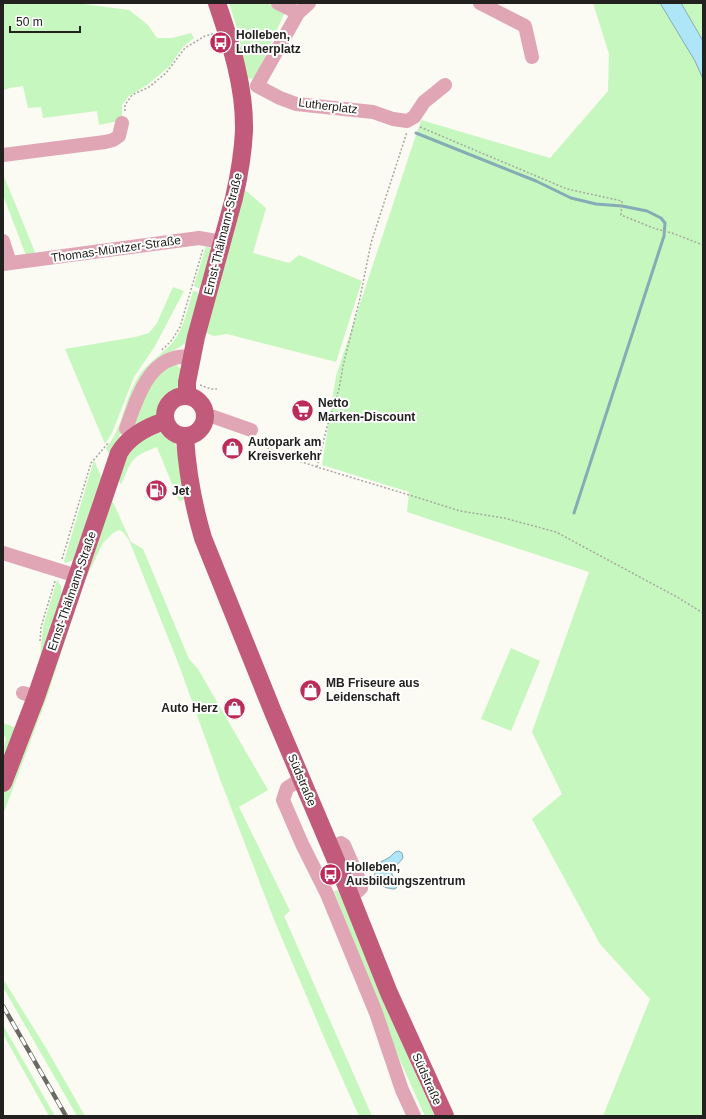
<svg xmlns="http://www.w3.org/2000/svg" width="706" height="1119" font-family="Arial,sans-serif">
<rect width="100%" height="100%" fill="#fbfaf3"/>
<path fill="#c6f7be" d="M3,3H76L129,10L148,25L157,38H172L191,33L194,38L183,47L169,67L147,85L129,96L122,105V116L119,121L99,125L97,111L43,118L41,107L28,108L23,86L10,88L3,90Z
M229,3C245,3 274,0 285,12L255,78L250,79L246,76L238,32Z
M593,3H703V1116H603L650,999L600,944L532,819L562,794L532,732L589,572L407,512L409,492L322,465L336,376L421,120L550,158L608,91L609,54Z
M3,174L37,257L27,258L3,195Z
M244,189L266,208L253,253L289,263L299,255L362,281L336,362L227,334L214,336L206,333Z
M206,246L210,248L211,252L200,289L194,286Z
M173,287L184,291L155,346L134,377L112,433L105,444L65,349L135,337L149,333L157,323Z
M193,291L198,292V295L201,297L186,343L165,356L132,397L118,441L111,458L106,448C123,428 124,400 137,379C146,363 162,355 173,342C184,328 188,307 193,291Z
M173,364L177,365L182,370L177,391L164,402L159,413L156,416L130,431L150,385L169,365Z
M160,432L166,434L170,437L177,447L187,497L184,500L179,501L157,447C130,457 132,460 121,485L116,473L139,440Z
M94,460L104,483L77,557L71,561L65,563L64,561Z
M112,500L131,542L143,549L189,659L198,669L268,790L239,807L290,911L284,916L372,1116H359L326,1042L275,922L220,779L179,665L129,540L123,532L119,530L113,533L103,543L84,582L47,697L3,815V795L11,778Z
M57,580L61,586L62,600L40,658L43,627Z
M511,648L540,661L511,731L481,719Z
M3,723L20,729L3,771V751L6,738L3,734Z
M338,890L438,1116H425L398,1056L334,891Z
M3,979L46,1048L85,1116H77L3,987Z
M3,1025L55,1116H49L3,1034Z"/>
<path fill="#afe6f7" stroke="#85abb6" d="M660,3H681L703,41V79L695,61Z
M399,851L402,853L403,858L392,871V875L399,882L398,886L395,889C380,889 370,878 377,864L390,857L395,852Z"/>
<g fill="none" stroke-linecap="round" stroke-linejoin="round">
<path stroke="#85abb6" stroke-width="3" d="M416,133L536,181L571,198L596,204L622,206L647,211L661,218L665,223L664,236L574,513"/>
<path stroke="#a7a6a1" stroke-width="1.5" stroke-dasharray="2 2" stroke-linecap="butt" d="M125,111V105L132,95L149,87L166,73L185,48L205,36L213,34
M420,127L567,189L622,201L621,215L656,229L672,233L703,245
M162,350L172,340L180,327L203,249
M200,385L211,389H217
M200,395L208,404
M199,441L209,429
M257,441L278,454L317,467L419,498L460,511L504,518L556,532L677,597L703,613
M317,467L327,427L339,389L343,366L360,298L371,243L407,132
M62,559L91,463L109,442
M40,641L41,627L55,581"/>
<path stroke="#e1a6b5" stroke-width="14" d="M278,3L298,13
M309,3L298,13L257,86L280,98L296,104L373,112L393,119L407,121L414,117L424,102L445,85
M480,3L525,26L532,57
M3,155L105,142L113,140L119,136L122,123
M3,241L10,263
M3,264L199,238L222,242
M205,416L214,417L251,430
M126,429C137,398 150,352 191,357
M3,553L77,576
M23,693L36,697
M302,778L287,788L283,800L302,844L327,894L376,1013L402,1090L414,1116
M330,848L341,843L344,845L358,877L361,888L358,891L349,894"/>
<path stroke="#c25a7b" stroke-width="18" d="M187,395V382L196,337L234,198C239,176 243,153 244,131C245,87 231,44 217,3
M165 416a20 20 0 1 1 40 0a20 20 0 1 1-40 0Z
M185,436C187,471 193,504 203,538L273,712L340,870L389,993L445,1116
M3,783L36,697L119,453C129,436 146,427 165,421"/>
<defs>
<path id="rail" d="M3,1006L66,1116"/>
</defs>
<use href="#rail" stroke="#6a6966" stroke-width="4.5"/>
<use href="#rail" stroke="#fff" stroke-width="3" stroke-dasharray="9" stroke-linecap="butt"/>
</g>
<defs>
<symbol id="bus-disc" viewBox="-11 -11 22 22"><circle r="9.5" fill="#bb2c5b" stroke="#fff"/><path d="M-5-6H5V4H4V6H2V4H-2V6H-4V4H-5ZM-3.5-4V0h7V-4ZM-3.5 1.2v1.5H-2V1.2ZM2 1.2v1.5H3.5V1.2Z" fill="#fff"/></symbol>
<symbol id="supermarket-disc" viewBox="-11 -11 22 22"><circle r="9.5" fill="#bb2c5b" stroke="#fff"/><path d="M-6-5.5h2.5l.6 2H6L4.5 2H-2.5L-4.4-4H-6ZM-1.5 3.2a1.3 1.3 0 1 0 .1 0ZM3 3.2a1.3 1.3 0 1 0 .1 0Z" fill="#fff"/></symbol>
<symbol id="shop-disc" viewBox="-11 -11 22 22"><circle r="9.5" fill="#bb2c5b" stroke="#fff"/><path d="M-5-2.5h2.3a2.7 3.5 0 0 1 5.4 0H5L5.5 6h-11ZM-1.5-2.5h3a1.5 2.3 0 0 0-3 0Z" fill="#fff"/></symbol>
<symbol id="fuel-disc" viewBox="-11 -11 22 22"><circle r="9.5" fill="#bb2c5b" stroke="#fff"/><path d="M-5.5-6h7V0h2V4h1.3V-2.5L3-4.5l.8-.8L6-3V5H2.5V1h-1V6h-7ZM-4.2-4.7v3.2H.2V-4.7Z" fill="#fff"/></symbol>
</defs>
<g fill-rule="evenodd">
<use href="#bus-disc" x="208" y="30" width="25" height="25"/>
<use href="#supermarket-disc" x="290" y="398" width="25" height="25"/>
<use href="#shop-disc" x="220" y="436" width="25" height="25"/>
<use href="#fuel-disc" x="144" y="478" width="25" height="25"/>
<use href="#shop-disc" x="298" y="678" width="25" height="25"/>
<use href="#shop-disc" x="222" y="696" width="25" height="25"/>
<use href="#bus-disc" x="318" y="862" width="25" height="25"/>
</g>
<g text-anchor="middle" stroke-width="4" stroke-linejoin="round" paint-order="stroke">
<g font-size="12" font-weight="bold" fill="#22211f" stroke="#fff" text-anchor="start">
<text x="236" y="39">Holleben,<tspan x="236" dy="14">Lutherplatz</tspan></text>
<text x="318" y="407">Netto<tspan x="318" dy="14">Marken-Discount</tspan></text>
<text x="248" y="446">Autopark am<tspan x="248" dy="14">Kreisverkehr</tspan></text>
<text x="172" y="495">Jet</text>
<text x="326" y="687">MB Friseure aus<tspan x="326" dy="14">Leidenschaft</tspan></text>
<text x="218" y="712" text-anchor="end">Auto Herz</text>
<text x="346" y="871">Holleben,<tspan x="346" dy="14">Ausbildungszentrum</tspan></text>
</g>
<g font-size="12" fill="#22211f" stroke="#fff">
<text transform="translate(328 106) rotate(7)" y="4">Lutherplatz</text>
<text transform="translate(223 234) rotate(-76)" y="4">Ernst-Thälmann-Straße</text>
<text transform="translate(116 249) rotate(-8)" y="4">Thomas-Müntzer-Straße</text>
<text transform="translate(72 591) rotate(-71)" y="4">Ernst-Thälmann-Straße</text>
<text transform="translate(302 780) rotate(67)" y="4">Südstraße</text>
<text transform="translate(427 1079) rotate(66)" y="4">Südstraße</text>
</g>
</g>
<rect width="706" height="1119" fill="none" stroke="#22211f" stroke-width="8"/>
<path d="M10 26v6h70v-6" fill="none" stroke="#22211f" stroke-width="2"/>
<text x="16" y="26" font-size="12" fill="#22211f" stroke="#ffffff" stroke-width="3" paint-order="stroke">50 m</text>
</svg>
